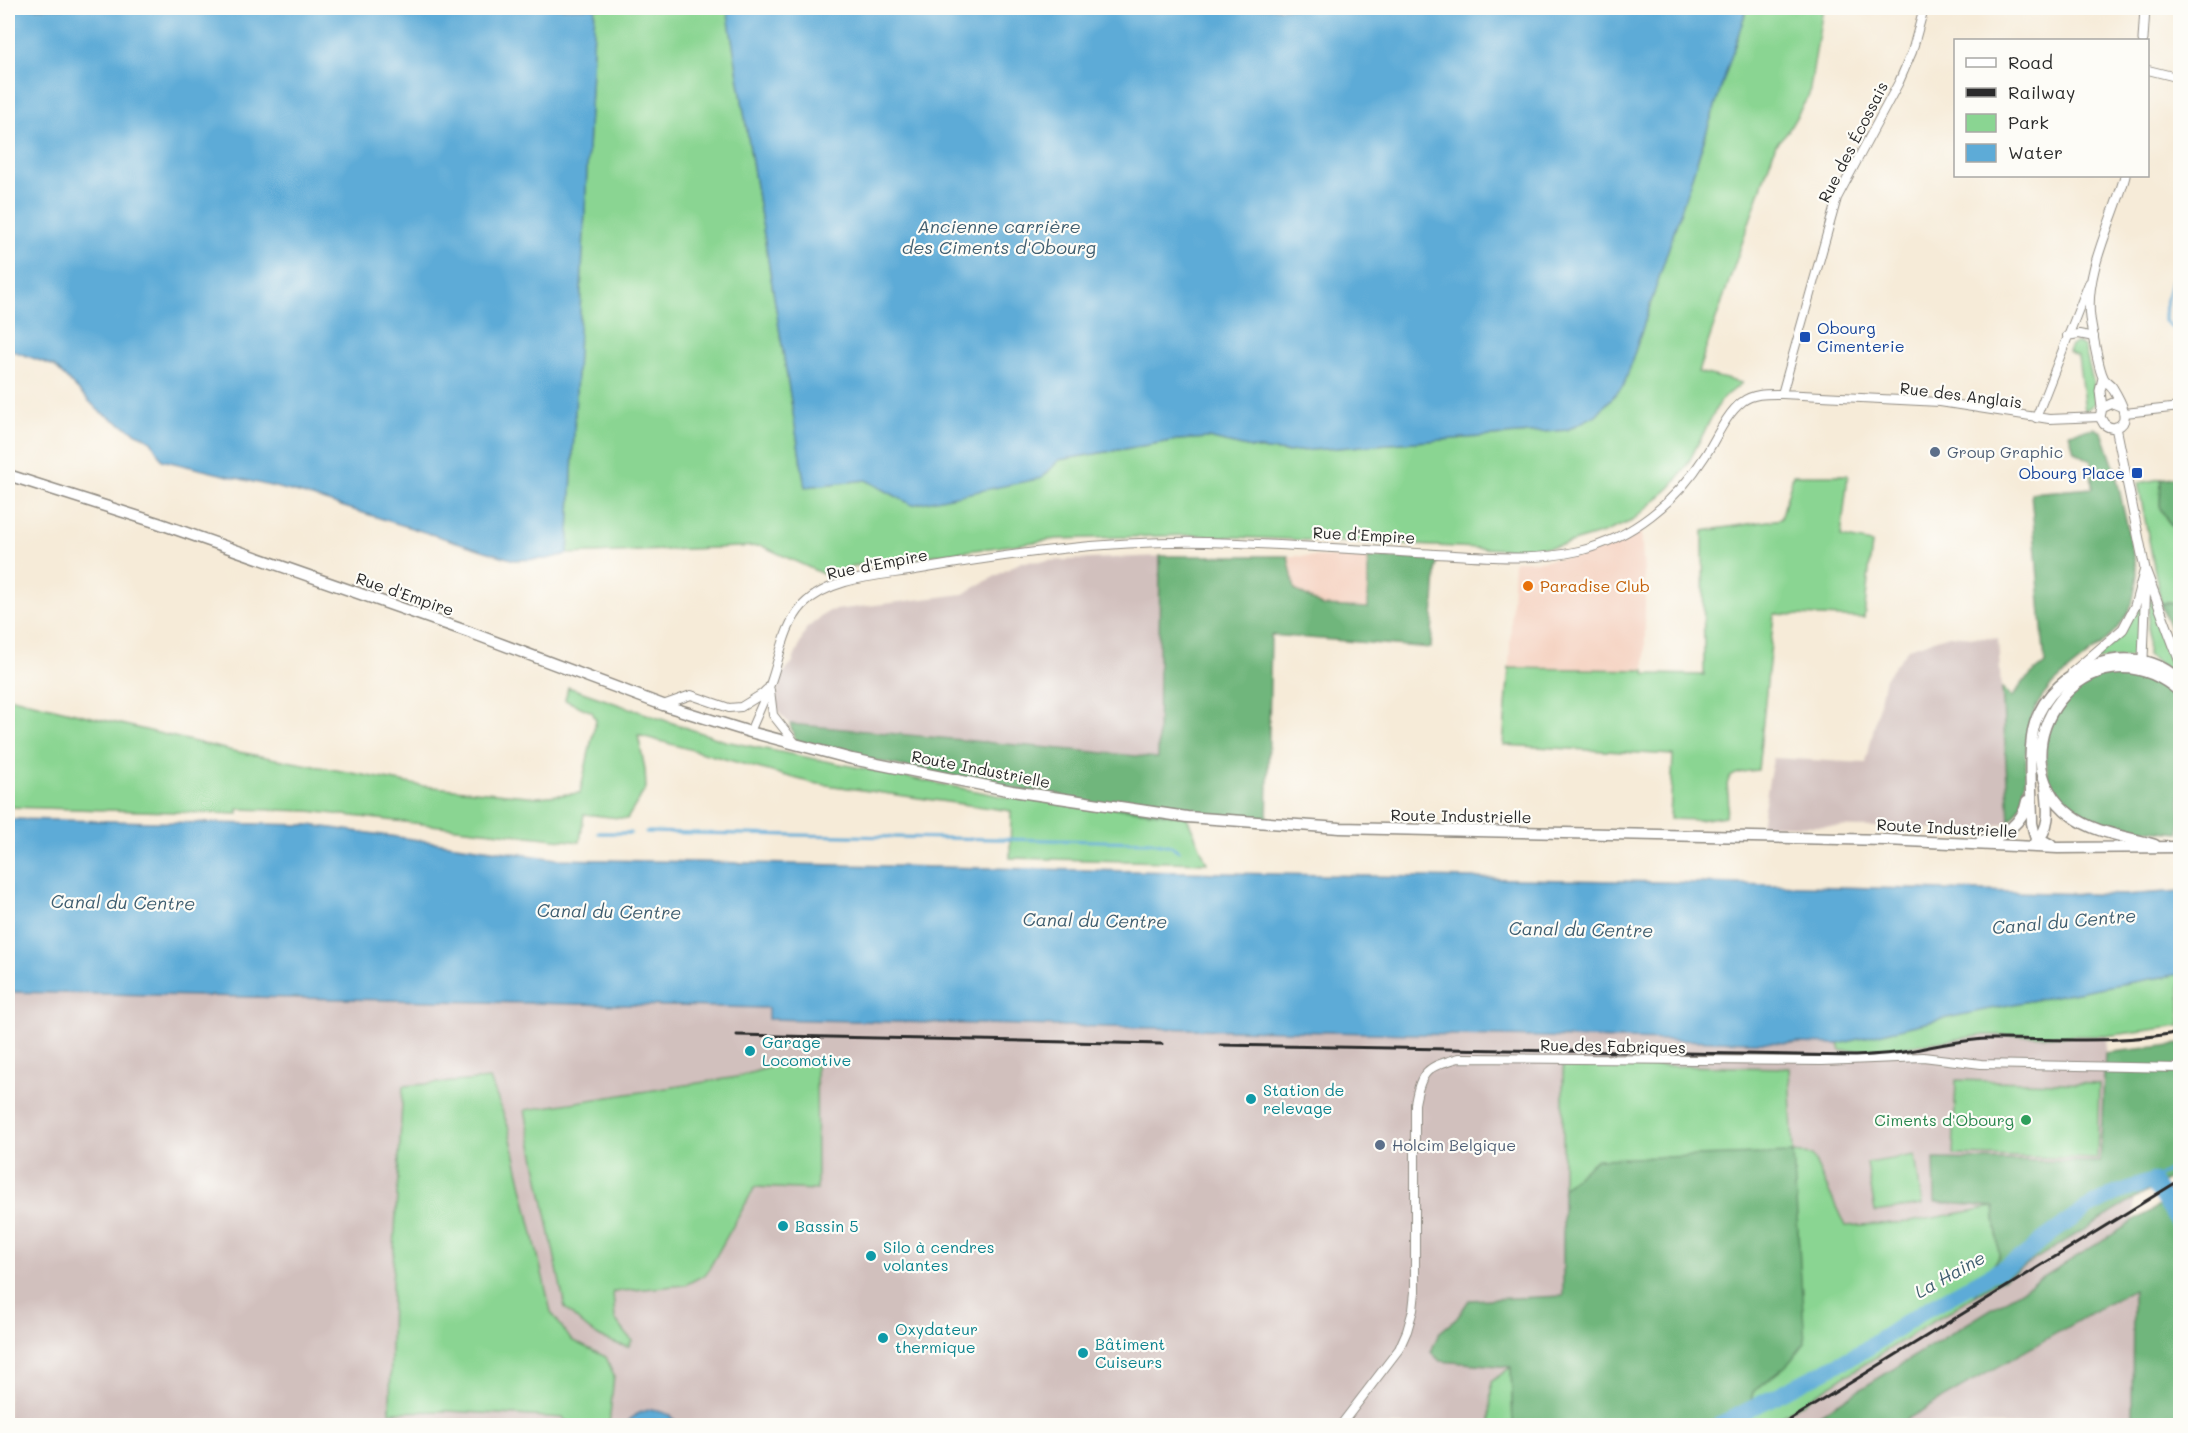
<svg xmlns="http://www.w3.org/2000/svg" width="2188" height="1433" font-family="Mali,sans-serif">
<rect width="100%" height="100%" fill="#fdfcf7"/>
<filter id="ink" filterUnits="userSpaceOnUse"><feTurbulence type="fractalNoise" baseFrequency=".0167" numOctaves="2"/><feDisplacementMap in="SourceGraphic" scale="12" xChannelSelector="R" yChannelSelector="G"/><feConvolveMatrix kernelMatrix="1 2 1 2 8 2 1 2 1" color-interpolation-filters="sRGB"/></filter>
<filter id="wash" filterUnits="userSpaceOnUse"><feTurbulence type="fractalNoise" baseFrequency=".008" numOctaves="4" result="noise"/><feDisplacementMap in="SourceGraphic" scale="24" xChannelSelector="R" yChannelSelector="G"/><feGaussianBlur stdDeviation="1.35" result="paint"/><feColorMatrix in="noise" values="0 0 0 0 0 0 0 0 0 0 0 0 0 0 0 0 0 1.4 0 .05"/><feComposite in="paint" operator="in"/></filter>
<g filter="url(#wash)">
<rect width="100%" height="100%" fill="#f6ebd8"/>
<path fill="#f5d3c2" d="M1641,529L1645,588V670L1509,668L1514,561H1539L1576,556L1611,547Z
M1288,556L1368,557L1369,608L1323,606L1295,590Z"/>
<path fill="#d1c0bd" d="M1160,556L1158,758L790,724L779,713L776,702L777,689L782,675L792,663L806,629L828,611L963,594L1021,562Z
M1949,635L1998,639L2009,821L2004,824L1980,829L1761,825L1773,758L1866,763L1885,678L1909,648Z
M2110,985L2100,1162L1934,1159L1935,1202L1994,1207L1975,1295L2134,1200L2132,1425L8,1426V992L768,1008V1019L1839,1044L1925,1021Z"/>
<path fill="#8ad592" stroke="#5a805e" stroke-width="1.5" d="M595,8H727L805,487L866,480L912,505L1045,475L1059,460L1177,440L1208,438L1251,448L1286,452L1567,430L1596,415L1624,385L1747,8H1823L1809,95L1788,131L1776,144L1698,372L1742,383L1720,401L1685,469L1671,487L1632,521L1603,533L1563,545L1522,550L1193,535L1057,539L853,566L825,575L762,546L568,554Z
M2077,342L2084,346L2094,385L2095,403L2085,411L2078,357L2068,352L2071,346Z
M1793,475H1848L1841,537L1872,543L1864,618L1774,614L1758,770C1707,774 1738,791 1725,816L1699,820L1670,819L1673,755L1503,745L1509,668L1645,670V674L1704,675L1703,531L1781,519Z
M2161,479L2160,508L2171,526L2180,528V613L2177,603H2161L2138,483Z
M2149,598H2151L2163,637L2180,670V677L2147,655Z
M2141,600H2143L2138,656L2096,660L2094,658L2118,639Z
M568,687L725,741L1011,798L1012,791L1187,817L1207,863L1010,858L1011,811L812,783L638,735L645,769L646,788L627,819L584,814L580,842L309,811L238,809V814L8,807V697L233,751L423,786L538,797L580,793L596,720L592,712L565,700Z
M2180,974V1026L2106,1036L1986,1035L1886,1049L1841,1051L1839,1044C1952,1014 2065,993 2180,974Z
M816,1059L817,1190L755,1187L706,1274L685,1285L613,1292L615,1319L632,1341L628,1347C597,1339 587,1330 565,1308L525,1110L737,1077L794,1060Z
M1563,1064L1789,1068L1793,1153L1812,1155L1845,1226L1910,1222L1994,1207L1999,1255L1974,1296L1767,1425H1746L1753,1392L1788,1364L1597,1159L1563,1188Z
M490,1079L508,1126L551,1312L571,1340L606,1357L614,1375L609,1425H570L563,1418L448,1411L390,1412L392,1285L403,1086Z
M1956,1080L2099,1084L2097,1159L1953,1155Z
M1915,1155L1922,1205L1875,1212L1867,1163Z
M1511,1367L1513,1425L1490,1426L1491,1382Z"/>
<path fill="#6fb67c" stroke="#4d7054" stroke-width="1.5" d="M2094,428L2102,432L2115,470L2137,572C2136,584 2135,597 2130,608C2108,657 2043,670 2029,725C2021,755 2036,799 2009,821L2002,688L2012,697L2026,679L2045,664L2031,493L2092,488L2091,461L2074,451L2069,433Z
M2180,476V528L2171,526L2160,508L2161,479Z
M1160,556H1288L1295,590L1323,606L1368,608V557L1437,559L1431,648L1271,635L1267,825L1106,807L797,745L790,724L1158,758Z
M2177,603L2180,613V655L2161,604Z
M2134,673L2167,686L2180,705V833L2095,825L2072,811L2048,779L2045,745L2055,713L2076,689L2100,675Z
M2180,1044V1172L1974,1296L1999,1255L1994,1207L1935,1202L1934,1159L2100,1162L2105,1053Z
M1793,1153L1805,1343L1788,1364L1753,1392L1746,1425H1513L1511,1367L1440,1361L1431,1352L1439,1333L1457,1318L1469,1300L1563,1296V1188L1597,1159Z
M2180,1193V1425H2132L2133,1289L1897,1425H1802Z"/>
<path fill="#5dabd7" stroke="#446b81" stroke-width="1.5" d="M8,8H595L568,554L547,559L514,560L299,493L162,460L151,441L100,412L54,366L8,349Z
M727,8H1747L1624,385L1596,415L1567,430L1286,452L1251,448L1208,438L1177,440L1059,460L1042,478L912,505L866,480L805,487Z
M8,819L310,825L557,859L1663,882L2125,895L2180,891V974C2064,993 1953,1014 1839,1044L768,1019V1008L8,992Z
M652,1409L670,1415L679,1425H626C632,1415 641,1411 652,1409Z"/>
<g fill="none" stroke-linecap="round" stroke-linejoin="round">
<path stroke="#5dabd7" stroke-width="3" d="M2180,269C2168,281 2165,305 2165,321L2180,335
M2180,516C2173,527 2177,537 2180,549
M646,832L1151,842L1171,846L1179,851
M598,833H631
M2152,1181L2180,1162"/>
<path stroke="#5dabd7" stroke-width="16" d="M1717,1426L1863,1351L1922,1312L2024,1256L2041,1241L2086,1209L2117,1193L2152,1181L2180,1226"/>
</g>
</g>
<g filter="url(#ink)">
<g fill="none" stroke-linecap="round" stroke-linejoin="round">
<defs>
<path id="minor" d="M2148,70L2180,78
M2067,336L2079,334L2094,337
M1782,394L1837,198L1899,82L1912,52L1924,8
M2125,413L2180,407
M2036,418L2089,283
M770,690L773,715L796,744
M663,705L691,695L729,708L741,707L762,694L766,690
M750,732C757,715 765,699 771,682C780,657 784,625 803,605C831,576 883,576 921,569C1016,553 1111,540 1207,542C1283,544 1359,550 1435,554C1483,556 1531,562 1579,551C1632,538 1676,502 1705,456C1716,439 1726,414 1742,402C1753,393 1769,394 1782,394L1940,402L2049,419L2100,417
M1340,1426L1399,1349L1407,1331L1413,1310L1415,1292V1104C1421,1070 1427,1067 1459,1058L1822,1061L1923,1057L1981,1064L2180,1068"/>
<path id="tertiary" d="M2143,40L2145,8
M2120,406L2113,403L2102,408L2100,417L2104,424C2108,427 2112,429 2117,427C2133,421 2118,397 2112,387C2109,383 2104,381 2103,377C2098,367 2092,330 2090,318C2084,272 2113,221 2125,176
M2102,408L2100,391L2103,378
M2116,427L2145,569L2180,662
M2146,580L2143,658L2148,666
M2072,673L2123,629L2135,606L2145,569"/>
<path id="secondary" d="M8,475L158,523L469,632L663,705L750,732L852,759L1012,791L1187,817L1340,828L1886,840L2058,848L2180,847
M1981,841C2003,839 2024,821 2027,801
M2035,842C2052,829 2048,806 2046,787
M2051,845L2035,836L2032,823C2032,797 2027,747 2035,723C2053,666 2136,636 2180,681
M2155,845C2127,836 2096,834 2072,816C1988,753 2088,612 2180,692"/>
</defs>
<use href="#minor" stroke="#908b82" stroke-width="10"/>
<use href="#tertiary" stroke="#908b82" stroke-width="11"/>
<use href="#secondary" stroke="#908b82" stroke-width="13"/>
<use href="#minor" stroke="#fff" stroke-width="8"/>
<use href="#tertiary" stroke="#fff" stroke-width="9"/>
<use href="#secondary" stroke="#fff" stroke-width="10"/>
<path stroke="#2b2b2b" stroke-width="3" d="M737,1035L1162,1044
M1220,1045L1854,1056C1872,1055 1891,1054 1909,1051C1935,1046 1960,1040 1987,1039C2052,1038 2116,1045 2180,1032
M1780,1426L2180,1180"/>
</g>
</g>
<g fill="#1a4fb4" stroke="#fdfcf7" stroke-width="2">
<rect x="1799" y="331" width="12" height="12" rx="3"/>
<rect x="2131" y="467" width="12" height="12" rx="3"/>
</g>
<g fill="#5c6f8a" stroke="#fdfcf7" stroke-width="2">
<circle cx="1935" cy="452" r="6"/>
<circle cx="1380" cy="1145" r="6"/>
</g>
<circle fill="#e8710a" stroke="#fdfcf7" stroke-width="2" cx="1528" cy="586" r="6"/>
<g fill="#0f9aa8" stroke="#fdfcf7" stroke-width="2">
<circle cx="750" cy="1051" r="6"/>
<circle cx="1251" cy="1099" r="6"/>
<circle cx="783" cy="1226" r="6"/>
<circle cx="871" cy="1256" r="6"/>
<circle cx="883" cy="1338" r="6"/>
<circle cx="1083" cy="1353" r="6"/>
</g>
<circle fill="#2e9e5b" stroke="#fdfcf7" stroke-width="2" cx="2026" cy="1120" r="6"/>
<g text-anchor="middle" stroke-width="4.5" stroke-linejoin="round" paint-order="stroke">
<g font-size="16" fill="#2b2b2b" stroke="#fdfcf7">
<text transform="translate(1853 142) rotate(-63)" y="6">Rue des Écossais</text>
<text transform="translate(1961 395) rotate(7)" y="6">Rue des Anglais</text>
<text transform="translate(1364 535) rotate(3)" y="6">Rue d'Empire</text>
<text transform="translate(877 564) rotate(-11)" y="6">Rue d'Empire</text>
<text transform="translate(405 594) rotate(19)" y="6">Rue d'Empire</text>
<text transform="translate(981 769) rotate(11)" y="6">Route Industrielle</text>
<text transform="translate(1461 816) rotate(1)" y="6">Route Industrielle</text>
<text transform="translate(1947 828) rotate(3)" y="6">Route Industrielle</text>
<text transform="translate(1613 1046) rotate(1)" y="6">Rue des Fabriques</text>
</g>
<g font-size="16" fill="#164399" stroke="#fdfcf7" text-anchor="start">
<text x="1817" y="334">Obourg<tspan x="1817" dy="18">Cimenterie</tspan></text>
<text x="2125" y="479" text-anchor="end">Obourg Place</text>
</g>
<g font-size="16" fill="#4e5e75" stroke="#fdfcf7" text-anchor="start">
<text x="1947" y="458">Group Graphic</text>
<text x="1392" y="1151">Holcim Belgique</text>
</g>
<g font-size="16" fill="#c56008" stroke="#fdfcf7" text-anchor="start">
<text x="1540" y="592">Paradise Club</text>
</g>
<g font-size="16" fill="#0d838f" stroke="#fdfcf7" text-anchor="start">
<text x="762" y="1048">Garage<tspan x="762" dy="18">Locomotive</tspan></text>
<text x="1263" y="1096">Station de<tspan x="1263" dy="18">relevage</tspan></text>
<text x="795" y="1232">Bassin 5</text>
<text x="883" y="1253">Silo à cendres<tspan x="883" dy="18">volantes</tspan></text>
<text x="895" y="1335">Oxydateur<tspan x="895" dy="18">thermique</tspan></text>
<text x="1095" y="1350">Bâtiment<tspan x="1095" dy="18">Cuiseurs</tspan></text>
</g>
<g font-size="16" fill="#27864d" stroke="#fdfcf7" text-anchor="end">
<text x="2014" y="1126">Ciments d'Obourg</text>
</g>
<g font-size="18" font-style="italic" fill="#3f5e70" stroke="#fdfcf7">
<text x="999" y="233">Ancienne carrière<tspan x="999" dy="21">des Ciments d'Obourg</tspan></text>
<text transform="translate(123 903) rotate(1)" y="6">Canal du Centre</text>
<text transform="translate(609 912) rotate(1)" y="6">Canal du Centre</text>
<text transform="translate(1095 921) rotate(1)" y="6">Canal du Centre</text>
<text transform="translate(2064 922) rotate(-5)" y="6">Canal du Centre</text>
<text transform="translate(1581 930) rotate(1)" y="6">Canal du Centre</text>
<text transform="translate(1950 1275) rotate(-29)" y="6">La Haine</text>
</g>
</g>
<rect width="2188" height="1433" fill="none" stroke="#fdfcf7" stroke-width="30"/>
<rect x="1954" y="39" width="195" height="138" fill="#fdfcf7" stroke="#a9a8a5" stroke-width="1.5"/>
<rect x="1966" y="58" width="30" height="9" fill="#ffffff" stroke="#a9a8a5" stroke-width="1.5"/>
<text x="2008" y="69" font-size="18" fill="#2b2b2b">Road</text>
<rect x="1966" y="88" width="30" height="9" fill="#2b2b2b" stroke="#a9a8a5" stroke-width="1.5"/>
<text x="2008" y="99" font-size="18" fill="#2b2b2b">Railway</text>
<rect x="1966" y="114" width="30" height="18" fill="#8ad592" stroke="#a9a8a5" stroke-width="1.5"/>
<text x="2008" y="129" font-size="18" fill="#2b2b2b">Park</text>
<rect x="1966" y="144" width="30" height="18" fill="#5dabd7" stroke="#a9a8a5" stroke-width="1.5"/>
<text x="2008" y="159" font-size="18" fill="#2b2b2b">Water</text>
</svg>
